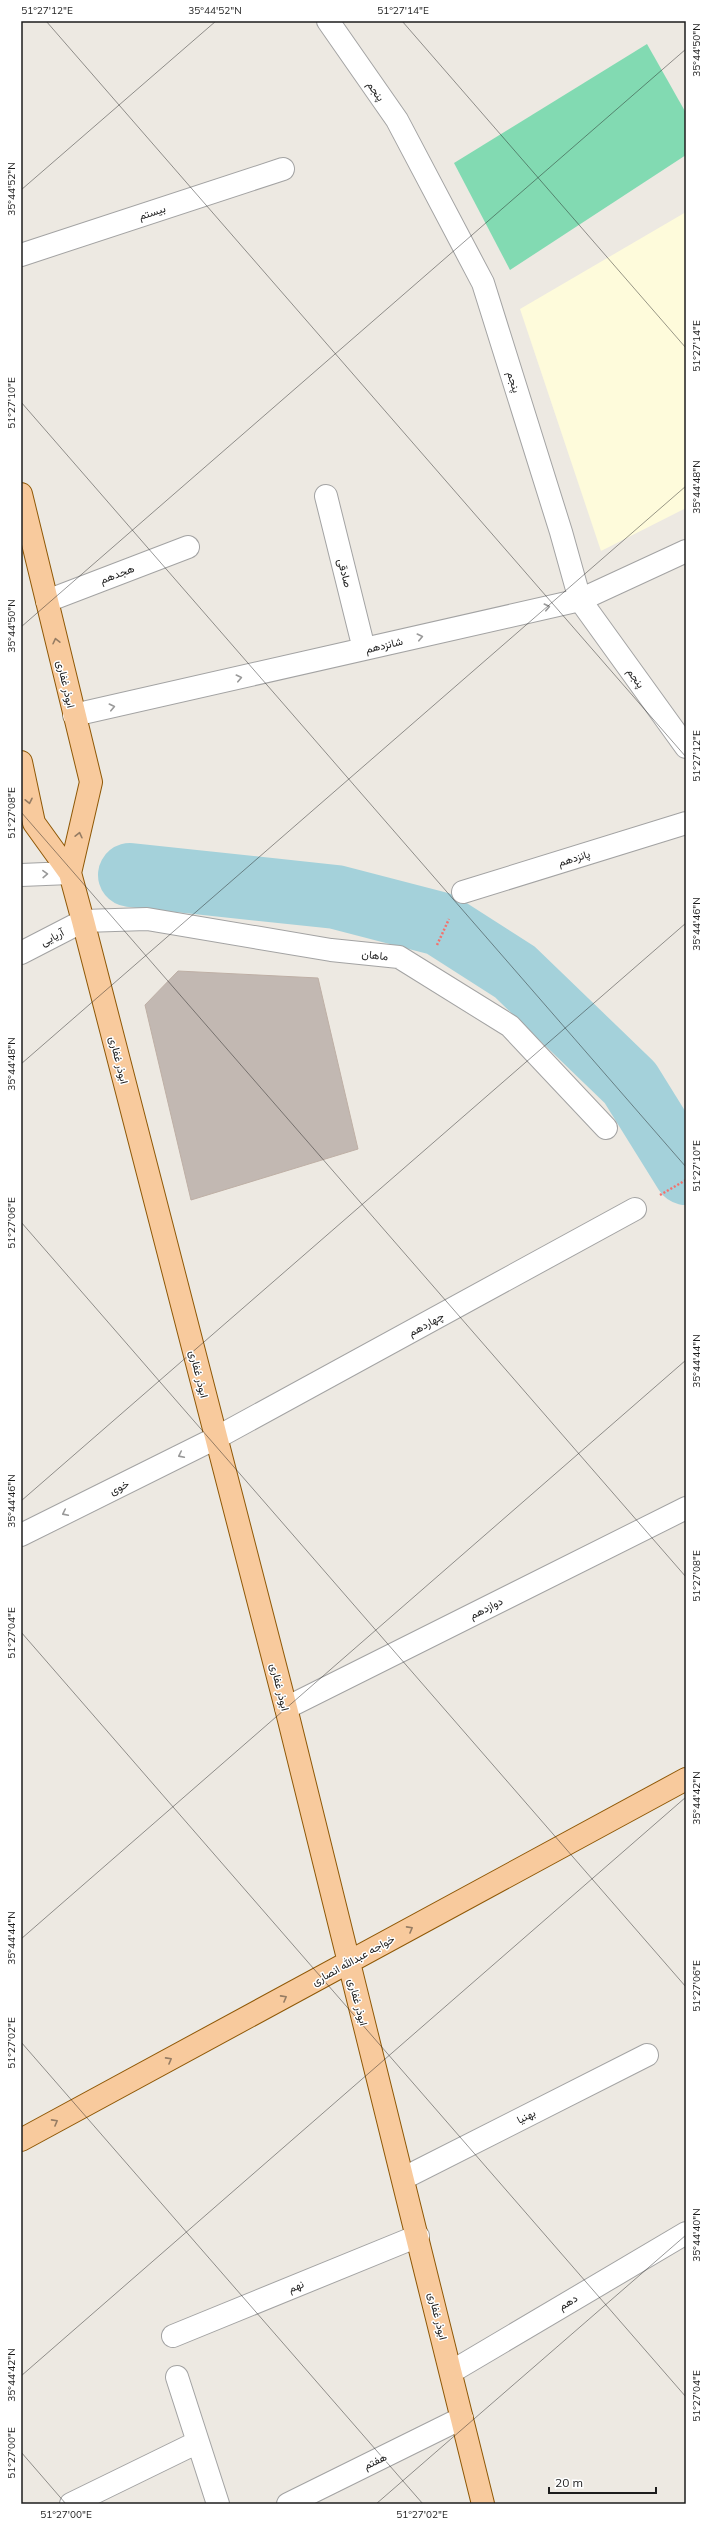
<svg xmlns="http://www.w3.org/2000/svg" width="707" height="2525" font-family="Mulish,Vazirmatn,sans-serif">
<rect width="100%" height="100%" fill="#ede9e2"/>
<path fill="#fefbdb" d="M686,212V508L601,551L520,309Z"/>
<path fill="#82dab2" d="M647,44L686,113V155L510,270L454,163Z"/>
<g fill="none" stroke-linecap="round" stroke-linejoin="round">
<path stroke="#a4d1da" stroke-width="64" d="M130,875L336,897L440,924L515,972L630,1083L686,1173"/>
</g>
<path fill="#c2b8b2" stroke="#beafa5" d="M178,971L318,978L358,1149L191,1200L145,1005Z"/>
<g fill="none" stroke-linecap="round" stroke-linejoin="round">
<defs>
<path id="minor" d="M328,21L397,120L483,283L561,532L580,600L686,747
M21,255L283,169
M326,496L364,649
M47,601L188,547
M74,715L580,600L686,551
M21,875L70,873
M463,892L686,823
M21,953L83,921L147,919L331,950L399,957L510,1026L606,1128
M21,1535L216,1438L635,1209
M286,1708L686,1508
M404,2178L647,2055
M173,2336L418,2236
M451,2372L686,2233
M177,2377L218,2504
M71,2504L198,2442
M288,2504L462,2418"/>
<path id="major" d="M21,494L91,782L70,873
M21,762L34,823L70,873L83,921L286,1708L483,2504
M21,2140L686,1779"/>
</defs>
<use href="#minor" stroke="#a3a3a3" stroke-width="24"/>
<use href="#major" stroke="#8f5806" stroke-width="24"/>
<path stroke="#f4716c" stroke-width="2.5" stroke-dasharray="2 2" stroke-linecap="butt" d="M437,945L449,919
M660,1195L686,1180"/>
<use href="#minor" stroke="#fff" stroke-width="22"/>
<use href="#major" stroke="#f8ca9d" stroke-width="22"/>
</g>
<defs><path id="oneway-chevron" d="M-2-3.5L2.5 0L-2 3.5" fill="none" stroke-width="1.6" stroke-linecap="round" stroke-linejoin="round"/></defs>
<g stroke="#999">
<use href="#oneway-chevron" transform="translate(547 607) rotate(-13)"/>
<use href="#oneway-chevron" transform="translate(420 637) rotate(-13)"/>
<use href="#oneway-chevron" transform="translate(239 678) rotate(-13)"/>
<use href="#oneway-chevron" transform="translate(112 707) rotate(-13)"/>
<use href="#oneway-chevron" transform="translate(45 874) rotate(-2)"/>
<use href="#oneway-chevron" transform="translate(181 1455) rotate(154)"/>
<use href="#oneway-chevron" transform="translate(65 1513) rotate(154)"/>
</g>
<g stroke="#957c63">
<use href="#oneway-chevron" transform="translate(56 641) rotate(-103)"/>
<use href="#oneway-chevron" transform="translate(29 801) rotate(78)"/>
<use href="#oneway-chevron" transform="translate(79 835) rotate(-77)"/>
<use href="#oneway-chevron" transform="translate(410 1929) rotate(-29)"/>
<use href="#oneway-chevron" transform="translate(284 1998) rotate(-29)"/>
<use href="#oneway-chevron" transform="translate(169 2060) rotate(-29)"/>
<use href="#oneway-chevron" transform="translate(55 2122) rotate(-29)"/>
</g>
<path fill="none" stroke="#1c1c1c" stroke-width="1" stroke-opacity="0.45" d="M46,21L686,757M402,21L686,348M21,190L216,21M21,402L686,1167M21,627L686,49M21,812L686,1577M21,1064L686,486M21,1222L686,1987M21,1501L686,923M21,1632L686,2397M21,1939L686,1360M21,2042L423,2504M21,2376L686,1797M21,2452L66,2504M376,2504L686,2235"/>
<g text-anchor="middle" stroke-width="3" stroke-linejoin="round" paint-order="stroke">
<g font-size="11" fill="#1c1c1c" stroke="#fff">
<text transform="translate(376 91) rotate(55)" y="4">پنجم</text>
<text transform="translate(152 212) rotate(-18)" y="4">بیستم</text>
<text transform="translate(514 382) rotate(73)" y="4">پنجم</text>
<text transform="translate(345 573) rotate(76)" y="4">صادقی</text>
<text transform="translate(117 574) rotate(-21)" y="4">هجدهم</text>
<text transform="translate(384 645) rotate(-13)" y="4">شانزدهم</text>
<text transform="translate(636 678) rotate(54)" y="4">پنجم</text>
<text transform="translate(66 684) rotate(77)" y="4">ابوذر غفاری</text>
<text transform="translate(574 858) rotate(-17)" y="4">پانزدهم</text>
<text transform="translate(52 937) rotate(-28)" y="4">آریایی</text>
<text transform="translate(375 955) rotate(6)" y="4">ماهان</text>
<text transform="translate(119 1060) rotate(76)" y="4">ابوذر غفاری</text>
<text transform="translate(426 1324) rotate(-29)" y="4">چهاردهم</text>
<text transform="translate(199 1374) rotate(76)" y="4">ابوذر غفاری</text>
<text transform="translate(119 1487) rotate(-26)" y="4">خوی</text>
<text transform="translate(486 1608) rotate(-27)" y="4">دوازدهم</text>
<text transform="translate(280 1687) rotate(76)" y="4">ابوذر غفاری</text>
<text transform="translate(353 1960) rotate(-29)" y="4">خواجه عبدالله انصاری</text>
<text transform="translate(358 2002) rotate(75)" y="4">ابوذر غفاری</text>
<text transform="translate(526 2116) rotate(-27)" y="4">بهنیا</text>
<text transform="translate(296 2286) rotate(-22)" y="4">نهم</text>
<text transform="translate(568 2302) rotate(-31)" y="4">دهم</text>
<text transform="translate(438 2316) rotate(76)" y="4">ابوذر غفاری</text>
<text transform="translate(375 2461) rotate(-26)" y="4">هفتم</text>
</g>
</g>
<rect width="707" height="2525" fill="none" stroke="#ffffff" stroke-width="44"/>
<path d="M549 2487v6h107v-6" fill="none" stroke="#1c1c1c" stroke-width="2"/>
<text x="555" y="2487" font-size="12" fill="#1c1c1c" stroke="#ffffff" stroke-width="3" paint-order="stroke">20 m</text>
<rect x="22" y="22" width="663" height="2481" fill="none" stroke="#1c1c1c" stroke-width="1.5"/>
<g font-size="10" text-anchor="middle" fill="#1c1c1c">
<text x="47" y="14">51°27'12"E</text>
<text x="215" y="14">35°44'52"N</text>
<text x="403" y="14">51°27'14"E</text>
<text transform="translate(696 50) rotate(-90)" y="4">35°44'50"N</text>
<text transform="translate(11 189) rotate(-90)" y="4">35°44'52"N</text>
<text transform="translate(696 346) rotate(-90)" y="4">51°27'14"E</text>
<text transform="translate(11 403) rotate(-90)" y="4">51°27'10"E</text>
<text transform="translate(696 487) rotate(-90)" y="4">35°44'48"N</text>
<text transform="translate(11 626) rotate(-90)" y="4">35°44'50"N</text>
<text transform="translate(696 756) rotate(-90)" y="4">51°27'12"E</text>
<text transform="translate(11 813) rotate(-90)" y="4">51°27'08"E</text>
<text transform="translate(696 924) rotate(-90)" y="4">35°44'46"N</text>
<text transform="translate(11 1064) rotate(-90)" y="4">35°44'48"N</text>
<text transform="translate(696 1166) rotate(-90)" y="4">51°27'10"E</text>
<text transform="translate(11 1223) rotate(-90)" y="4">51°27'06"E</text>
<text transform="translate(696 1361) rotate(-90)" y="4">35°44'44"N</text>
<text transform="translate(11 1501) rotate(-90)" y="4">35°44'46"N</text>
<text transform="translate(696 1576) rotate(-90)" y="4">51°27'08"E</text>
<text transform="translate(11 1633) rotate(-90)" y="4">51°27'04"E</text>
<text transform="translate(696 1798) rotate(-90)" y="4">35°44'42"N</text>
<text transform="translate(11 1938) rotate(-90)" y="4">35°44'44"N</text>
<text transform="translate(696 1986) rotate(-90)" y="4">51°27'06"E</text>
<text transform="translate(11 2043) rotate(-90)" y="4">51°27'02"E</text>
<text transform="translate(696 2235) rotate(-90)" y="4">35°44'40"N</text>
<text transform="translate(11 2375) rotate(-90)" y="4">35°44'42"N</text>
<text transform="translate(696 2396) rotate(-90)" y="4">51°27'04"E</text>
<text transform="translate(11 2453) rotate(-90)" y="4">51°27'00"E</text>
<text x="66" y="2518">51°27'00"E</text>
<text x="422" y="2518">51°27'02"E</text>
</g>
</svg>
